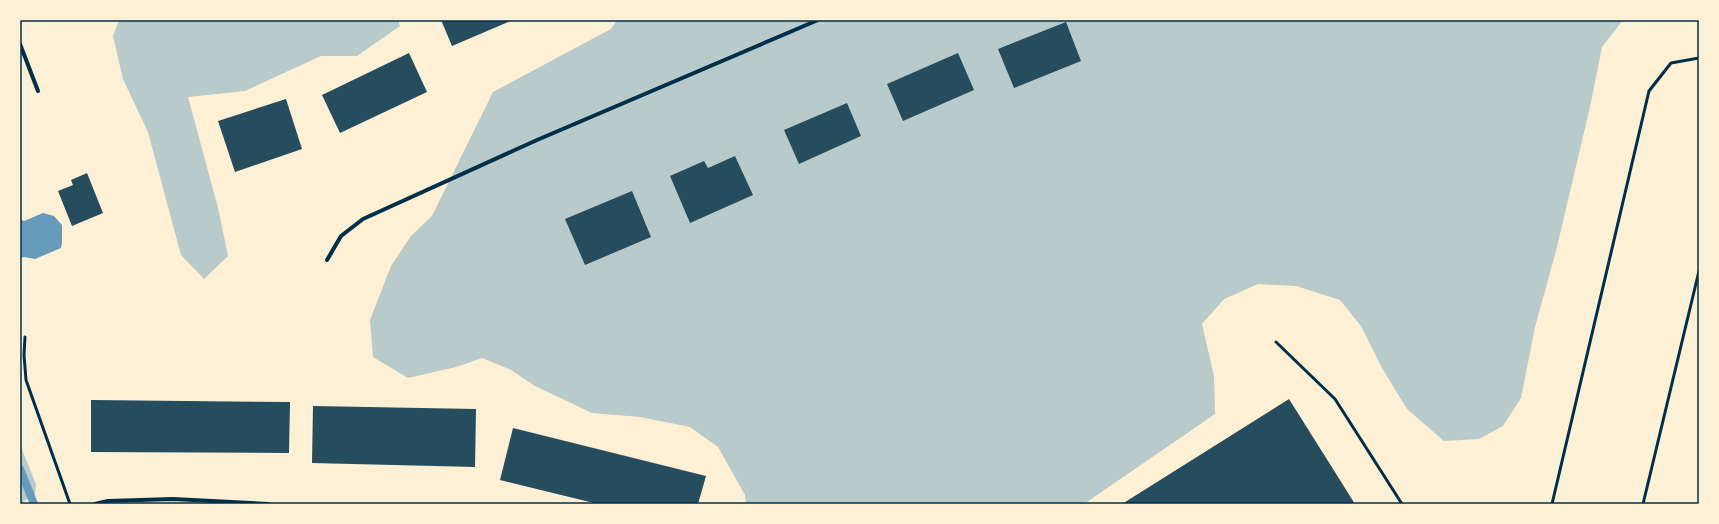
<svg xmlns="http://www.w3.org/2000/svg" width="1719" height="524" font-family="'Exo 2',sans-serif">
<rect width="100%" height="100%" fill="#fdf0d5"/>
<path fill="#b9caca" d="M119,20H398L400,26L357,56H321L245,91L188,97L218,208L228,256L204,279L181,255L148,132L123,79L113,36Z
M617,20H1623L1602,47L1590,107L1556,251L1535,327L1521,398L1503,426L1479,439L1444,441L1407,409L1382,368L1361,326L1340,300L1296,286L1258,284L1224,299L1202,324L1214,376L1215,414L1084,504H746L745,495L718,447L690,427L640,417L592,413L535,386L511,370L482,358L456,367L408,378L373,357L370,320L391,266L411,236L432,216L493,92L611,29Z
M20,445L36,484L35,494L20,504Z"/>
<path fill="#669bbc" d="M43,213L54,216L62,225V243L61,248L35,259L24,257L20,258V219L24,221Z"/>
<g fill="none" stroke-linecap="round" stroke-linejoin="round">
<path stroke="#669bbc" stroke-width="8" d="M20,469L34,504"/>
</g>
<path fill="#264d5e" d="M441,20H513L452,46Z
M1066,22L1081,61L1014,88L998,49Z
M409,53L427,92L340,133L322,95Z
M958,53L974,90L903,121L887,84Z
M286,99L302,149L235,172L218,121Z
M847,103L861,136L799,164L784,130Z
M735,156L753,195L690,223L670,176L704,161L708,168Z
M87,173L103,213L72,226L58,191L73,185L71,180Z
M632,191L651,237L585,265L565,219Z
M1289,399L1355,504H1122Z
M91,400L290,402L289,453L91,452Z
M313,406L476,409L475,467L312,463Z
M513,428L706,476L698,504H598L500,480Z"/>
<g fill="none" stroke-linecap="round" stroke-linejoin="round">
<path stroke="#003049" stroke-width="3" d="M25,337L24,355L26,380L70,504
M1276,342L1335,399L1402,504
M1552,504L1649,91L1671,63L1699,58
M1643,504L1699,271"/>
<path stroke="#003049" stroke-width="4" d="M20,44L38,91
M327,260L341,236L363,219L537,140L818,20
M95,504L108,501L173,499L268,504"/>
</g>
<rect width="1719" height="524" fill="none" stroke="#fdf0d5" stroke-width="42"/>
<rect x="21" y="21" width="1677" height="482" fill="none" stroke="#003049" stroke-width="1.5"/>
</svg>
